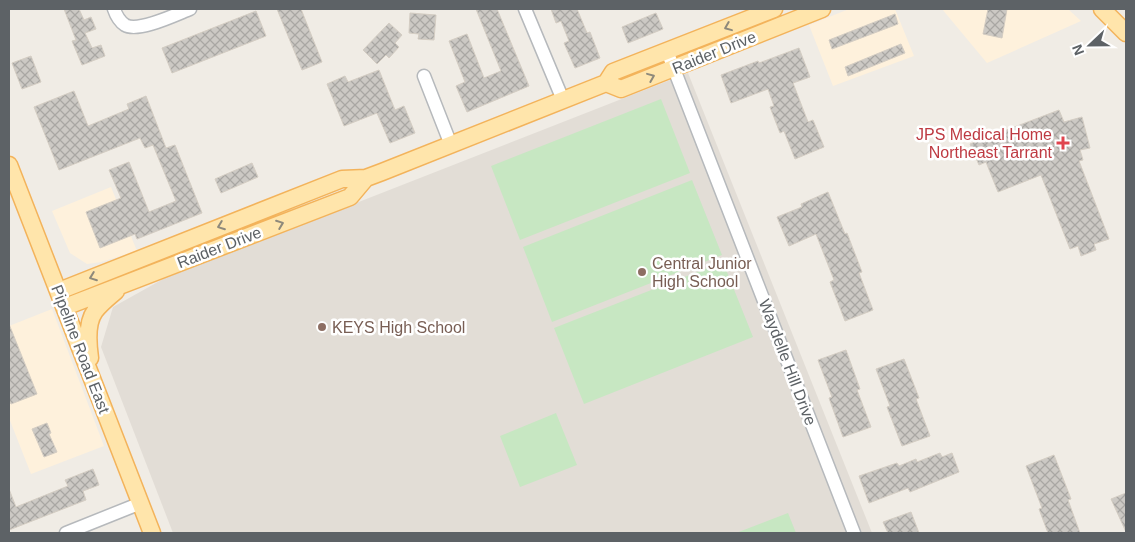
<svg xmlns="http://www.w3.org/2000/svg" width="1135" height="542" font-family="Helvetica,sans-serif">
<defs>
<pattern id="building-cross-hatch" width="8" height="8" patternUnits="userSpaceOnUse" patternTransform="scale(1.25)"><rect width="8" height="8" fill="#ccc9c4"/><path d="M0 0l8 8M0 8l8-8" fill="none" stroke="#a9a7a3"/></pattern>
</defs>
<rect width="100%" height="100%" fill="#f0ece5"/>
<path fill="#fef1dc" d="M849,9H895L914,56L833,86L809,25Z
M942,9H1068L1081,21L987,63Z
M111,187L137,251L101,262L87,264L70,253L52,211Z
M52,309L104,446L31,474L9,418V326Z"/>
<path fill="#e2ddd6" d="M688,73L872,533H173L101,347L113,307L165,278Z"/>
<path fill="#c7e7c2" d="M661,99L690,173L520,240L491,166Z
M692,180L722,255L552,322L523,247Z
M723,262L753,337L584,404L554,328Z
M556,413L577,465L520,487L500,436Z
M788,513L796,533H736Z"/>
<path fill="url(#building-cross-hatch)" stroke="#d4cdc3" d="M64,9H79L84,20L91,17L96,29L85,33L92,48L101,45L105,56L82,65L72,41L76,40Z
M277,9H301L322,62L302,70Z
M476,9H497L529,86L467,112L456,86L465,82L449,41L467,34L484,78L501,71Z
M551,9H577L587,33L590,32L600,58L575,68L564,43L569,41L561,21L556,23Z
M988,9H1007L1002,38L983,34Z
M256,11L266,36L172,73L162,48Z
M410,13L436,15L434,40L418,39L419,34L409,33Z
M656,13L663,29L628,43L622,27Z
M895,14L898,24L832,49L829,40Z
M389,23L402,35L395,43L399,47L389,58L386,55L377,64L363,50Z
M901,44L905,53L848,76L845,67Z
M799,48L810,77L793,83L808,122L813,120L824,147L795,159L784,131L780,133L770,107L774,106L768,89L731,103L721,75L758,61L759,63Z
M31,56L41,82L22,89L12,63Z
M379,70L395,110L404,106L415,133L390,143L377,113L344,126L327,84L345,76L348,82Z
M74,91L88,126L129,109L127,104L146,96L166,148L175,145L202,213L137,239L135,234L100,248L86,212L121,198L109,170L129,162L149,212L176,201L153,145L145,148L140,138L59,170L34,107Z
M1059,110L1064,122L1082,117L1090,148L1080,150L1083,160L1079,161L1109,239L1094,244L1096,250L1081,256L1078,246L1070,249L1041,175L998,192L986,162L979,165L970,144Z
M252,163L258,177L221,193L215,179Z
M828,192L845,234L847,233L862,272L859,273L873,310L845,321L830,282L834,280L816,234L789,246L777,217L802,207L801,204Z
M9,324L37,394L11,404L9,400Z
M846,350L860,389L857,390L871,427L843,437L829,398L832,397L818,360Z
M904,359L919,398L916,399L930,436L902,446L887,407L890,406L876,369Z
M47,423L51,433L49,434L57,452L44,457L32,429Z
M940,453L942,457L952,453L959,472L910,492L908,488L869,503L859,476L897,463L899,466L916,459L917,462Z
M1054,455L1071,499L1068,500L1080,533H1048L1039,509L1042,508L1026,466Z
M93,469L99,485L83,491L86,500L9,530V489L16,507L68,486L65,480Z
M1126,493V532L1111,499Z
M911,512L919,533H888L883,522Z"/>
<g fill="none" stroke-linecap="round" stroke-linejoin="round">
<defs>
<path id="minor" d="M114,9C116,15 119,21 125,25C138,33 177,14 190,9
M525,9L563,100
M667,51L854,533
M424,76L451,145
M66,533L141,503"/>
<path id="major" d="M1102,9L1126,33
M606,83L621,89L822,9
M9,165L152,533
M59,291L342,179L366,178L382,172L606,83L613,72L774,9
M65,307L350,197L366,178
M90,358C88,344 86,323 95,311C101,303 109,297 116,291"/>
</defs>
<use href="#minor" stroke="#b6b9bc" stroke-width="15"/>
<use href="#major" stroke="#f3b35b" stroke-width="19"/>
<use href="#minor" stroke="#fff" stroke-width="12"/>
<use href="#major" stroke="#ffe5ab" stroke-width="16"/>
</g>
<defs><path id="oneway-chevron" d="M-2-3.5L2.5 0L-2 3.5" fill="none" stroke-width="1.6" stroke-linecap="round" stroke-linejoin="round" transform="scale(1.25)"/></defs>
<g stroke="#8e897b">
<use href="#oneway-chevron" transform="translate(728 27) rotate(158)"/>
<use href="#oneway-chevron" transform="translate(651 77) rotate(-22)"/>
<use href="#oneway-chevron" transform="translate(280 224) rotate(-21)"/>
<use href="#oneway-chevron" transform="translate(221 226) rotate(159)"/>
<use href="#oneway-chevron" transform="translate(93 277) rotate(159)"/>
</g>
<path fill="#e0444e" stroke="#fff" stroke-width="2" d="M1060.5 135.5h5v5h5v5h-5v5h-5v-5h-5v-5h5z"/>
<g fill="#8d6e63" stroke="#fff" stroke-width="2">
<circle cx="642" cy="272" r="5"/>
<circle cx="322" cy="327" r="5"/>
</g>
<g text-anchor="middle" stroke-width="5" stroke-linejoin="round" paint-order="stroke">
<g font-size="16" fill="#5d6266" stroke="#fff">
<text transform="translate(714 52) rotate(-22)" y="6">Raider Drive</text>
<text transform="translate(219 247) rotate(-21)" y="6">Raider Drive</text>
<text transform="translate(81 349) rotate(69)" y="6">Pipeline Road East</text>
<text transform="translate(788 362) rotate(69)" y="6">Waydelle Hill Drive</text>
</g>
<g font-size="16" fill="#be3a42" stroke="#fff" text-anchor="end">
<text x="1052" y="140">JPS Medical Home<tspan x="1052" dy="18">Northeast Tarrant</tspan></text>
</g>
<g font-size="16" fill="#785e54" stroke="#fff" text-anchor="start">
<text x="652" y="269">Central Junior<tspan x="652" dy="18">High School</tspan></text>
<text x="332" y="333">KEYS High School</text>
</g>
</g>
<rect width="1135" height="542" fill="none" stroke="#5d6266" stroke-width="20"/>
<g transform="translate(1090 45) rotate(248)" stroke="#ffffff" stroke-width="4" paint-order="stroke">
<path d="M0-4L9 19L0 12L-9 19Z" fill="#5d6266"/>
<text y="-8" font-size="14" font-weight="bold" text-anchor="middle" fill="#5d6266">N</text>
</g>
</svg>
